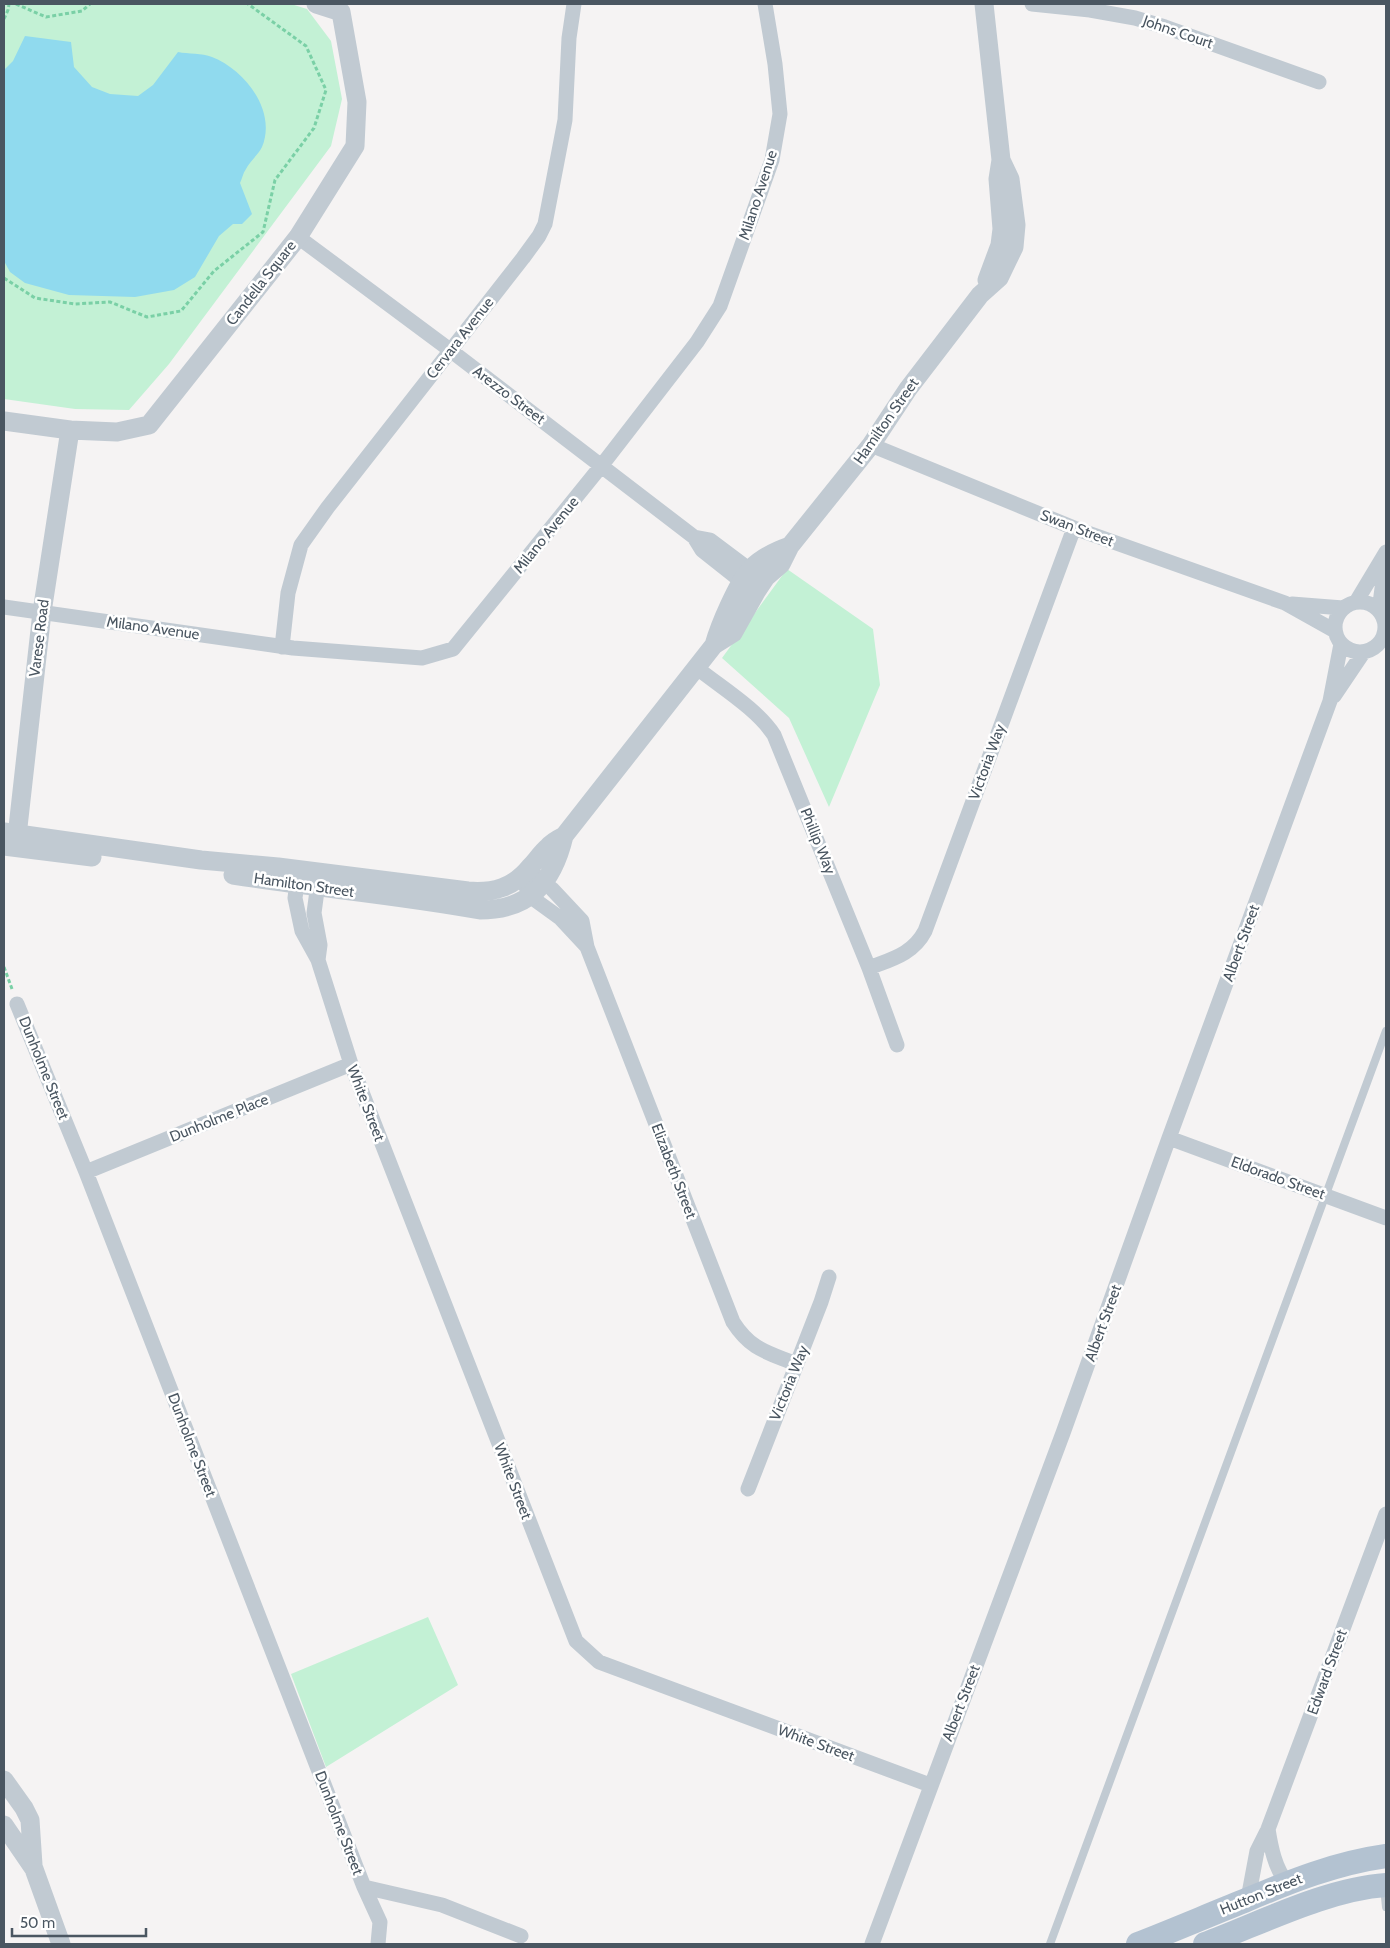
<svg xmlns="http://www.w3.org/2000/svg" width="1390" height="1948" font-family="Cabin,sans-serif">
<rect width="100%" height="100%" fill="#f5f3f3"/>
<path fill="#c3f1d5" d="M4,4H291L307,9L331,41L342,99L331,146L169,364L129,410L75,409L4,399Z
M787,569L873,629L880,685L829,807L789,718L722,658Z
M428,1617L458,1685L326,1767L291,1674Z"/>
<path fill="#90daee" d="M25,36L71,42L74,67L92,87L110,94L138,96L153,85L178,52C188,54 202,53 212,57C245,70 277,111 262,147C258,155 250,161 246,169C243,173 242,179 240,183L252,214L242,224H233L219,236L195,277L174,290L135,297L69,295L25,283L10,272L4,261V70L13,61Z"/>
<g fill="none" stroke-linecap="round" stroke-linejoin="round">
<path stroke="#7ad0a6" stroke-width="3" stroke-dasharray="4 2.5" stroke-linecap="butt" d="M16,4L46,17L82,11L90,4
M4,19L8,10L9,4
M4,278L35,298L75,304L110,302L147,317L181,311L214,271L263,232L275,180L314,128L326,90L306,46L248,4
M4,967L12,989"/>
<path stroke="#c1cad2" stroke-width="8" d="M1384,1887L1386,1907
M1050,1944L1386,1031"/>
<path stroke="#c1cad2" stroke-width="15" d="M1032,4L1090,10L1135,18L1165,27L1319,82
M298,237L450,350L694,537L702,550L750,588
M871,445L1074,528L1285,603L1335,631
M694,537L710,540L758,576
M1335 627a25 25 0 1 1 50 0a25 25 0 1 1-50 0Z
M1356,602L1386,552
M1292,604L1343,608
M4,607L293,648L422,658L453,649L602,465L697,342L720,306L772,160L780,114L775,64L765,4
M1379,611L1386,558
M282,647L288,593L301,545L328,507L523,258L539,236L545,224L565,120L569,38L574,4
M697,668C722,688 757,709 774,735L869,968L897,1045
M1334,696L1363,653
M524,874L526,887L531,897L560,918L587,947
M298,875L295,898L302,931L318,960L351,1064L576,1641L599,1662L930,1785
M536,876L552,889L582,921L587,947L733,1322C751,1350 767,1352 796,1364
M318,960L320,945L314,913L319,876
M869,968C892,959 913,954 925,931L1074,528
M17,1004L86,1172L364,1887L380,1922L378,1944
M1169,1138L1386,1218
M86,1172L351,1064
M748,1489L821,1302L829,1277
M1268,1829C1271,1848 1275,1868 1287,1883
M364,1887L442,1905L521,1936
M1248,1899L1257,1851L1268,1829L1386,1514
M872,1944L1063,1433L1169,1138L1330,701L1341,644"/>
<path stroke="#c1cad2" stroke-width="19" d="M984,4L1001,160L998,179L1002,229L1000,245L987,280
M4,421L70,430L117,432L149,425L298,237L355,146L357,102L341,12L316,4
M714,645C718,631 723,619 729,606C745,572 753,559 790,546
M4,832L201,860L278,867L468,891C493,893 513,888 530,867C536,861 541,853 548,847C552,842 558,839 564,836L714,645L733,633L756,592L766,577L781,564L790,546L871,445L908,389L980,295L999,278L1014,247L1016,225L1010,179L1001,160
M16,845L42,612L70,430
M4,846L92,857
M233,875C315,888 398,895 480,910C530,910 553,882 564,836
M4,1780L24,1808L30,1820L33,1865
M4,1825L34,1869L61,1944"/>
<path stroke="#b3c2d1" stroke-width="24" d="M1138,1944C1174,1930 1209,1915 1244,1901C1291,1881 1336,1863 1386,1856
M1205,1944C1261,1923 1327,1889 1386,1885"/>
</g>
<g text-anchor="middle" stroke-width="5" stroke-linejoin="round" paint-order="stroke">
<g font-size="15" fill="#4a5661" stroke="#fff">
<text transform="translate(1178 32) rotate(19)" y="5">Johns Court</text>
<text transform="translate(758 195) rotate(-72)" y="5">Milano Avenue</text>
<text transform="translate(261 283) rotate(-52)" y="5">Candella Square</text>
<text transform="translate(460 338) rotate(-52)" y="5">Cervara Avenue</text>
<text transform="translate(509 395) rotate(37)" y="5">Arezzo Street</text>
<text transform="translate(886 421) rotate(-55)" y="5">Hamilton Street</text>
<text transform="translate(1077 528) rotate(21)" y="5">Swan Street</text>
<text transform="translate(546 535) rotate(-51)" y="5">Milano Avenue</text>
<text transform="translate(153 628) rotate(8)" y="5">Milano Avenue</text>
<text transform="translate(39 638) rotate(-83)" y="5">Varese Road</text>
<text transform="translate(987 762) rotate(-70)" y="5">Victoria Way</text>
<text transform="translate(818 841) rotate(68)" y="5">Phillip Way</text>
<text transform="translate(304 885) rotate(8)" y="5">Hamilton Street</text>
<text transform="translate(1241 943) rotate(-70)" y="5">Albert Street</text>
<text transform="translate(44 1068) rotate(68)" y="5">Dunholme Street</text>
<text transform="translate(366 1103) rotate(69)" y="5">White Street</text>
<text transform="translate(219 1118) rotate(-22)" y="5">Dunholme Place</text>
<text transform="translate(674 1171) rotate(69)" y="5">Elizabeth Street</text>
<text transform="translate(1278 1178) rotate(20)" y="5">Eldorado Street</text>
<text transform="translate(1103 1323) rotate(-70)" y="5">Albert Street</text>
<text transform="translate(789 1383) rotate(-68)" y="5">Victoria Way</text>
<text transform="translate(192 1445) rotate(69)" y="5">Dunholme Street</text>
<text transform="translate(513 1481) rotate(69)" y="5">White Street</text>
<text transform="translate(1327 1672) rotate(-70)" y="5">Edward Street</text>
<text transform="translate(961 1703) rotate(-69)" y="5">Albert Street</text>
<text transform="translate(816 1743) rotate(20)" y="5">White Street</text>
<text transform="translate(339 1823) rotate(69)" y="5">Dunholme Street</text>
<text transform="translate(1261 1894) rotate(-22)" y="5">Hutton Street</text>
</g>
</g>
<rect width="1390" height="1948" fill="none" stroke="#4a5661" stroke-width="10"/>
<path d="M12 1928v8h134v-8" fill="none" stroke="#4a5661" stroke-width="2.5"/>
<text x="20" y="1928" font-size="15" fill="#4a5661" stroke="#ffffff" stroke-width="4" paint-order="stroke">50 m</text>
</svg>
